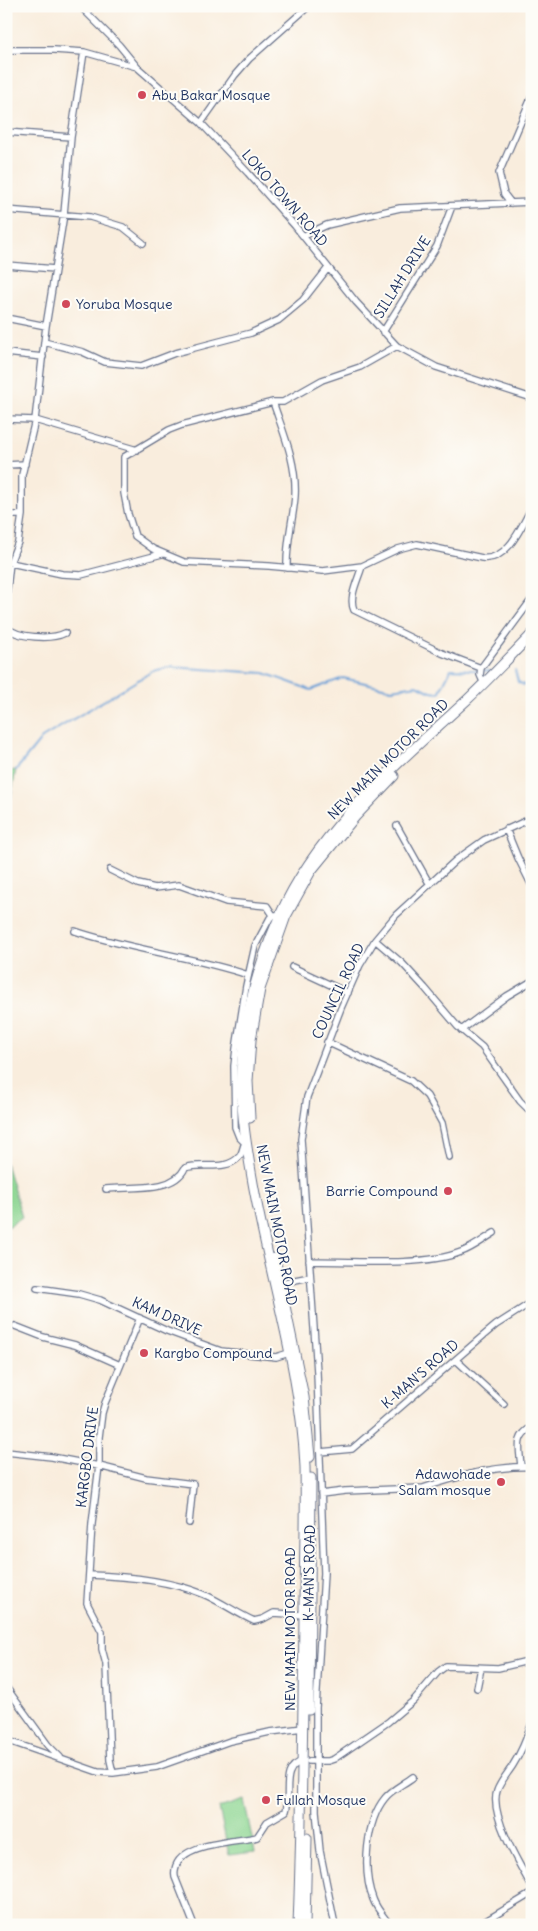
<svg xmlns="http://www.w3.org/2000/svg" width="538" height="1931" font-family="Delius,sans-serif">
<rect width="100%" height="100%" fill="#fdfcf7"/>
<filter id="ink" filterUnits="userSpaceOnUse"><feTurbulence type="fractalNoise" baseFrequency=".02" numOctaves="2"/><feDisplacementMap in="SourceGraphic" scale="10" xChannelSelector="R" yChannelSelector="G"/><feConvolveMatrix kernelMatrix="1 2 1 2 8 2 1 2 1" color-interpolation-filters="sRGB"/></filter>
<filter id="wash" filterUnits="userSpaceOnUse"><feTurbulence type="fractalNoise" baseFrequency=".0096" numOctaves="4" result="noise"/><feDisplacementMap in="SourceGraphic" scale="20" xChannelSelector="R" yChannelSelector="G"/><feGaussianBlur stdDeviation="1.12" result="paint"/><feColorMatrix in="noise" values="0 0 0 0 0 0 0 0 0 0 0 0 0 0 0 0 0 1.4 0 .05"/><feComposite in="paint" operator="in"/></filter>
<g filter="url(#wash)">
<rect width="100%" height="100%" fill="#f9eddd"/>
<path fill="#8cd591" stroke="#548278" d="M16,770L6,823V771Z
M6,1163L22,1217L6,1228Z
M244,1800L255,1852L229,1855L219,1808Z"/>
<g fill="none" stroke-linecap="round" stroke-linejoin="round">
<path stroke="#6aa0d7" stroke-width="2" d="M515,670L518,682L532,689
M16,770L42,738L153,671L170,667L264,673L311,690L343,678L392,689L417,685L431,692L439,693L451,669L490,671"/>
</g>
</g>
<g filter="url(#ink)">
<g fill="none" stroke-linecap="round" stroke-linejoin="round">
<defs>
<path id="minor" d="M80,6L119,45L137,67
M6,50H54L84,52L137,67L201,123L248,173L295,226L356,302L397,346L436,367L532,398
M201,123L235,75L249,59L309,6
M6,132L71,137
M511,203L504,194L499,173L532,96
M6,210L90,217L123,227L143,243
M303,236L327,225L400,208L532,202
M6,265L55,269
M6,318L46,326
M383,332L437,246L452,206
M44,342L83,352L105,362L141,366L175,353L251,333L279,320L303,300L328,268
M397,346L360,367L322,380L283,402H273L182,425L169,430L124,457V493L128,514L135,536L153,549L184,562L269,566L323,571L362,566L398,549L417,544L482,558C508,562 522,525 532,507
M6,353L43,357
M273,402C283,432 297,463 295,496C293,521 286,543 287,568
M6,419L35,420L137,450
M6,465L25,464
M6,515H22
M6,562L62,574L81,575L162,554
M362,566C359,578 348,597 354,610L442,653L481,668
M6,598L10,563L18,542L22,515V475L35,420L46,326L64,214L71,137L84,52
M6,627C17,638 51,640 65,633
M484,684L480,675L481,668L532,599
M397,826L429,883
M506,829L518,858L532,886
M110,870L138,884L155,888L179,885L226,902L267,906L273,915
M75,931C131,950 191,956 248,975
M375,940L402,963L425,988L458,1027L482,1047L520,1101L528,1109L532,1108
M292,967L348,993
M461,1030L464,1028L507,996L532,981
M327,1042L411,1081L427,1096L442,1123L449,1157
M244,1142L239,1137L235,1127L234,1066L236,1049L246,986L255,946L270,918L273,915H280
M106,1189C130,1186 173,1193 185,1168C202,1162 225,1172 239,1157C243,1153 243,1145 245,1143
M309,1261C351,1261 423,1267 461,1252C473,1248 484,1239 494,1233
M280,1283L310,1277
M37,1288L79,1294L100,1300L167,1331L221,1351L276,1357L289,1353
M15,1326L43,1337L75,1345L120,1365
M456,1360L504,1404
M6,1452L52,1457L99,1466L146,1478L193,1484L189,1523
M320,1452L352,1449L477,1341L496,1325L532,1302
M521,1467C520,1449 514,1437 532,1427
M321,1494L345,1491L423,1488C456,1477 496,1465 532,1467
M89,1575C126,1576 168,1580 203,1594C220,1601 236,1613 254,1621L263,1619L274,1613L304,1615
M6,1687L48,1745L60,1757
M477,1688L481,1668
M532,1723C527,1738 522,1751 513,1765C508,1773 500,1782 497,1791C489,1814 520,1866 532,1887
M6,1740L98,1772L113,1773L157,1767L230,1741L270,1732L303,1728
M309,1761H328L334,1759L388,1722L413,1701L438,1672L446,1666L498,1668L532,1660
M113,1773L110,1760L106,1664L102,1649V1632L87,1603L92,1524L99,1466V1437L102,1413L105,1403L140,1318
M194,1925L175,1877C170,1842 233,1843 257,1837L267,1822L286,1811C291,1794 280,1767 303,1761
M335,1925L320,1851L316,1811V1708L324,1573L317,1372L301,1139L307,1097L341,1008L360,965L375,940L396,915L456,860L484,840L532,818
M390,1925C384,1917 376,1908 373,1899C362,1871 366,1821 385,1798C391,1790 404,1784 413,1777
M479,1925L532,1893"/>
<path id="trunk" d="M250,1118L248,1081L251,1040L260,989L286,916L311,871L355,817L394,776
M275,1258L304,1397L310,1457
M309,1710L311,1478
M298,1925C302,1821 303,1718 304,1615C304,1566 306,1516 305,1467C301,1371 270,1278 253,1183C247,1149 241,1114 241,1079C242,1022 257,967 280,915C319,827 399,763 468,699C490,678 511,656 532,634
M305,1925L307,1838"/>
</defs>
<use href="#minor" stroke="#69728a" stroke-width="8"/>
<use href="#trunk" stroke="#69728a" stroke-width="11"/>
<use href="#minor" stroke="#fff" stroke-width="5.5"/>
<use href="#trunk" stroke="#fff" stroke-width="9"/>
</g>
</g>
<g fill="#d1495b" stroke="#fdfcf7" stroke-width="2">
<circle cx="142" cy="95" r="5"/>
<circle cx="66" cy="304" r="5"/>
<circle cx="448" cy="1191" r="5"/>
<circle cx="144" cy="1353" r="5"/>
<circle cx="501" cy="1482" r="5"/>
<circle cx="266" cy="1800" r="5"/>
</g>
<g text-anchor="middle" stroke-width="4" stroke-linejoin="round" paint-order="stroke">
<g font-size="14" fill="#1b2f5e" stroke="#fdfcf7" text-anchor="start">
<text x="152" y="100">Abu Bakar Mosque</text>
<text x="76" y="309">Yoruba Mosque</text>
<text x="438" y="1196" text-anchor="end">Barrie Compound</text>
<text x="154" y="1358">Kargbo Compound</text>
<text x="491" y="1479" text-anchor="end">Adawohade<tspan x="491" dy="16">Salam mosque</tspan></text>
<text x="276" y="1805">Fullah Mosque</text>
</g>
<g font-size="14" fill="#1b2f5e" stroke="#fdfcf7">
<text transform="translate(285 198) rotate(49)" y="5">LOKO TOWN ROAD</text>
<text transform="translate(402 277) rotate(-58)" y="5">SILLAH DRIVE</text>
<text transform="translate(388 759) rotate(-45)" y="5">NEW MAIN MOTOR ROAD</text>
<text transform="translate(338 991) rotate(-65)" y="5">COUNCIL ROAD</text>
<text transform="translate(277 1225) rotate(79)" y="5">NEW MAIN MOTOR ROAD</text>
<text transform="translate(167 1316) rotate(24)" y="5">KAM DRIVE</text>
<text transform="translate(420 1374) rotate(-41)" y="5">K-MAN'S ROAD</text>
<text transform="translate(87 1457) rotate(-83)" y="5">KARGBO DRIVE</text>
<text transform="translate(309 1573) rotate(-89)" y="5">K-MAN'S ROAD</text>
<text transform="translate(290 1629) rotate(-90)" y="5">NEW MAIN MOTOR ROAD</text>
</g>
</g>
<rect width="538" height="1931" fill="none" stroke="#fdfcf7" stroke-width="25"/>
</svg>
